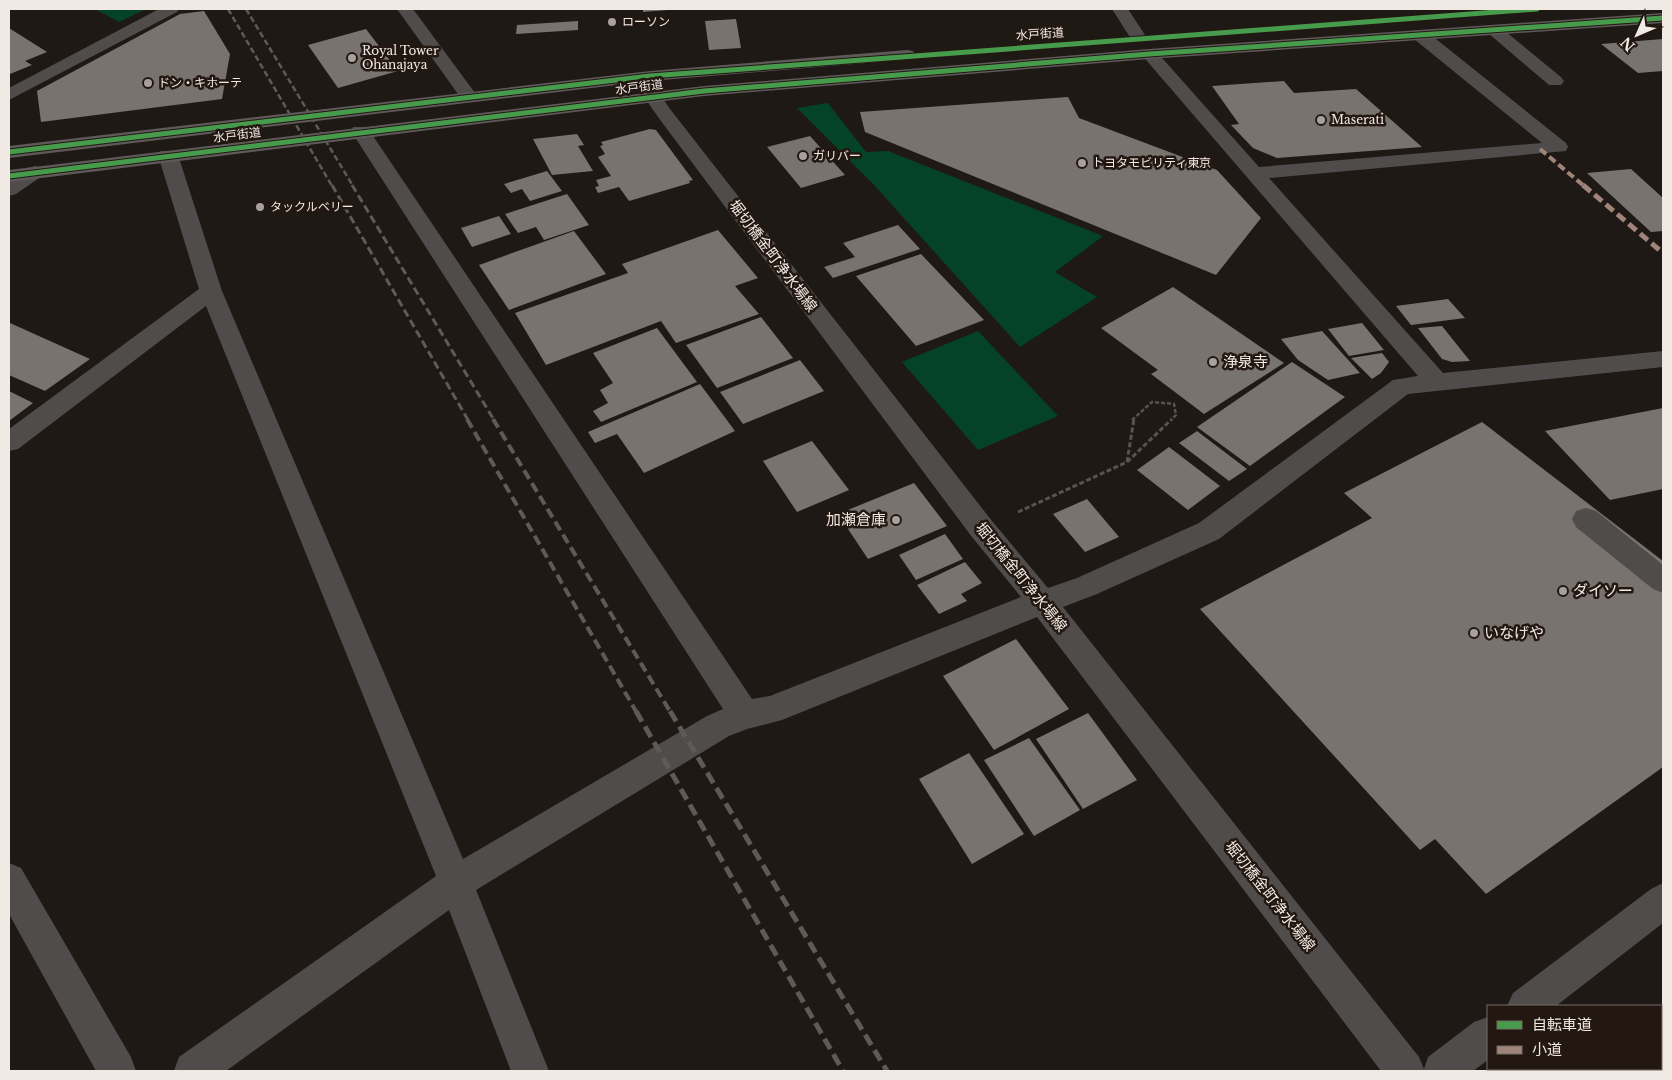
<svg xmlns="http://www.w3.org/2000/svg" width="1672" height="1080" font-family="'Libre Baskerville','Noto Sans JP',serif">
<rect width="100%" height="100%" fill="#1f1915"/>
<path fill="#054327" d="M95,9H146L119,22Z
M828,103L866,152L888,151L1103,236L1055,272L1097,297L1020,347L875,186L797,108Z
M978,331L1058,416L978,450L902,362Z"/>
<path fill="#79736f" d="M643,9H668V10L643,12Z
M204,11L230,54L222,99L41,122L37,91L180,14Z
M736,19L741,48L709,50L705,21Z
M578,21V30L516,34L517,25Z
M9,28L47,52L25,61L32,65L10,74Z
M366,29L398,71L338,88L308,45Z
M1663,39V71L1638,73L1601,44Z
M1284,81L1294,93L1356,89L1422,147L1277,158L1253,148L1231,125L1239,124L1212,86Z
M1068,97L1079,118L1217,170L1261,218L1216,275L865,132L860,112Z
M650,129L656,130L693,180L689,181L690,183L629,201L619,187L598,193L595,187L599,186L596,180L611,176L598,157L605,154L600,146L603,145L601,142Z
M577,134L584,145L578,146L593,171L552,175L533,139Z
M810,136L845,175L801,188L767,147Z
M1631,169L1663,198V231L1651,232L1587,173Z
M547,171L562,191L530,201L522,189L511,193L504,184Z
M567,194L589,225L544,240L536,227L518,233L505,214Z
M499,216L511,234L472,247L461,228Z
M898,225L920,249L833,278L824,267L855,257L843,243Z
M718,230L758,278L735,286L759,314L676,343L661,321L546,365L515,313L628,273L622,264Z
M574,231L606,274L509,310L479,265Z
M921,254L984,320L916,346L856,276Z
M1173,287L1284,363L1204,414L1151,374L1158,370L1101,328Z
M1448,299L1465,318L1411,325L1396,306Z
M761,317L793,358L717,388L686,345Z
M10,323L90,359L45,391L9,375Z
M1362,323L1384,350L1349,356L1328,329Z
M1442,326L1470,361L1452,362L1442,359L1418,328Z
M657,328L697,382L601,422L593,411L608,403L600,390L613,383L593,353Z
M1322,331L1360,373L1328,380L1298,360L1281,339Z
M1382,353L1389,362L1381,373L1372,379L1351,358Z
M800,360L824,391L743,424L720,392Z
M1292,362L1345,397L1250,466L1197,427Z
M700,384L735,431L644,473L617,434L595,443L588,432Z
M9,391L33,403L9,421Z
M1663,408V489L1610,500L1545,431Z
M1482,422L1663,561V767L1486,894L1435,839L1420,850L1200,609L1372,518L1344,493Z
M1197,431L1247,469L1229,481L1179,443Z
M812,441L849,490L797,512L763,461Z
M1169,447L1220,486L1188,510L1137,470Z
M914,483L947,526L868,559L838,514Z
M1087,499L1119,537L1085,552L1053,514Z
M945,534L963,559L916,580L899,555Z
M965,562L982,583L961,594L967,601L939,614L917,585Z
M1016,639L1069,709L994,750L943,676Z
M1088,713L1137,780L1083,809L1036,739Z
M1029,738L1080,810L1034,836L984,760Z
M969,753L1024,834L972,864L919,779Z"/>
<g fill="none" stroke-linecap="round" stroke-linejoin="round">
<path stroke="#565352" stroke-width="2.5" stroke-dasharray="4 2" stroke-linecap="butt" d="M1132,420L1152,402L1174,404L1176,415L1171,420"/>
<path stroke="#565352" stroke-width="3" stroke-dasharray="5 2.5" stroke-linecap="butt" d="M1127,462L1134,419
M1127,462L1172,419
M1018,512L1127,462"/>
<path fill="#4f4c4b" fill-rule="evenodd" d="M159,9H179L177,12L9,100V88Z
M397,9H413L478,97L475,101H463Z
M1112,9H1128L1147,38L1145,42H1133Z
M1494,25L1500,27L1561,77L1564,81L1561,85H1549L1488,33L1486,30L1488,27Z
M1420,30L1426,31L1566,143L1568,147L1566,151L1269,178L1443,373L1663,351V367L1408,394L1219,539L1097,594L1063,607L1419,1057L1424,1069L1428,1057L1474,1022L1488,1017V1060L1473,1071H1381L1037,617L782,720L747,729L729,736L476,890L549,1071H511L449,910L226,1071H174L179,1057L436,876L206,306L18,449L9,451V429L199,289L158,155L161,151H175L178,155L222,291L463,859L707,716L723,709L351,131L353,127H367L752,699L770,696L1021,597L972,537L658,117C650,105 634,87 644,72H656L659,76L661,96L670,109L992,521L1048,588L1077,578L1199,523L1393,380L1418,376L1141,54L1143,50H1155L1259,167L1542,143L1414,39L1412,35L1414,31Z
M35,166L42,168L45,172L42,176L16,194L9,196V181L28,168Z
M1586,508L1596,511L1663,565V593L1653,589L1576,527L1572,519L1576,511Z
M9,863L21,868L131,1057L136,1071H96L9,914Z
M1663,883V923L1556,1006H1507L1513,993L1651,889Z"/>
<path fill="#5e5a5a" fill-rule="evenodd" d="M1663,13V23L1149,59L704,96L9,182V170L704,86L1149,49Z
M907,50L913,51L915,55L913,59L650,81L9,158V146L650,71Z"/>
<path stroke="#5d5a58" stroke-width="2.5" stroke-dasharray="6 3" stroke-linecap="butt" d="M228,9L332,186
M246,9L353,186"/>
<path stroke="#5d5a58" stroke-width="3" stroke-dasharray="8 4" stroke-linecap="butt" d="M332,185L468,420
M352,185L494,420"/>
<path stroke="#5d5a58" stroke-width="4" stroke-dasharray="10 5" stroke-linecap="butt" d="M467,419L637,713
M493,419L671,713"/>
<path stroke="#5d5a58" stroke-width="5" stroke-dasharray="12 6" stroke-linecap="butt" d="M636,711L843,1071
M670,711L887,1071"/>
<path stroke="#a18479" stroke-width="4" stroke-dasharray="8 4" stroke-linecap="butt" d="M1540,149L1584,186"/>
<path stroke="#a18479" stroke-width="5" stroke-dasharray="10 5" stroke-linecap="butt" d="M1583,185L1663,253"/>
<defs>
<path id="cycleway" d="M9,152L650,76L1537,9
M9,176L704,91L1149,54L1663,18"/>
</defs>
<use href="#cycleway" stroke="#231811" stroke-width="7"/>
<use href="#cycleway" stroke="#469c4c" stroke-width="5"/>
</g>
<g fill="#a8a09c" stroke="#231811" stroke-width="2">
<circle cx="612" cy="22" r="5"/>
<circle cx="352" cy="58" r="5"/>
<circle cx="148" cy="83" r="5"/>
<circle cx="1321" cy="120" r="5"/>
<circle cx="803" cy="156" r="5"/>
<circle cx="1082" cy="163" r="5"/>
<circle cx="260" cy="207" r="5"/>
<circle cx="1213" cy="362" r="5"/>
<circle cx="896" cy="520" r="5"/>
<circle cx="1563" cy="591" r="5"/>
<circle cx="1474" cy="633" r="5"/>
</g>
<g text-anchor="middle" stroke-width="5" stroke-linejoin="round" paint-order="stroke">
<g font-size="12" fill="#f1e9e4" stroke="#231811" text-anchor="start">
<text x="622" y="26">ローソン</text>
<text x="362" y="55">Royal Tower<tspan x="362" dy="14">Ohanajaya</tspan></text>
<text x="158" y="87">ドン・キホーテ</text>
<text x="1331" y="124">Maserati</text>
<text x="813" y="160">ガリバー</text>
<text x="1092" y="167">トヨタモビリティ東京</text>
<text x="270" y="211">タックルベリー</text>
</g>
<g font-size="12" fill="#f1e9e4" stroke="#231811">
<text transform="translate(1040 34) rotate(-4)" y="4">水戸街道</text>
<text transform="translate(639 87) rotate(-7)" y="4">水戸街道</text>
<text transform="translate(237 135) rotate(-7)" y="4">水戸街道</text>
</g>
<g font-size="15" fill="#f1e9e4" stroke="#231811">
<text transform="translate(773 256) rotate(53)" y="5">堀切橋金町浄水場線</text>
<text transform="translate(1021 577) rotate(51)" y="5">堀切橋金町浄水場線</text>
<text transform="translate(1270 896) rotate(52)" y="5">堀切橋金町浄水場線</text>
</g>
<g font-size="15" fill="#f1e9e4" stroke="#231811" text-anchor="start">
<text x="1223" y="367">浄泉寺</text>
<text x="886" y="525" text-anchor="end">加瀬倉庫</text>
<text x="1573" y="596">ダイソー</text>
<text x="1484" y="638">いなげや</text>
</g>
</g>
<rect width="1672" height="1080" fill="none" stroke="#f1e9e4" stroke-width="20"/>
<rect x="1487" y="1005" width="175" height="65" fill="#231811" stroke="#756c65"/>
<rect x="1497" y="1021" width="25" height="8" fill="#469c4c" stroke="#756c65"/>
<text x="1532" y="1030" font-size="15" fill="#f1e9e4">自転車道</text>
<rect x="1497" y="1046" width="25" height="8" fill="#a18479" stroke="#756c65"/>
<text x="1532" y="1055" font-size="15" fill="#f1e9e4">小道</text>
<g transform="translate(1637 35) rotate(225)" stroke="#231811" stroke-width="4" paint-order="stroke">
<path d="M0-4L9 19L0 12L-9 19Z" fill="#f1e9e4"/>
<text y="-8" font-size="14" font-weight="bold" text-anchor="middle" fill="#f1e9e4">N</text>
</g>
</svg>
